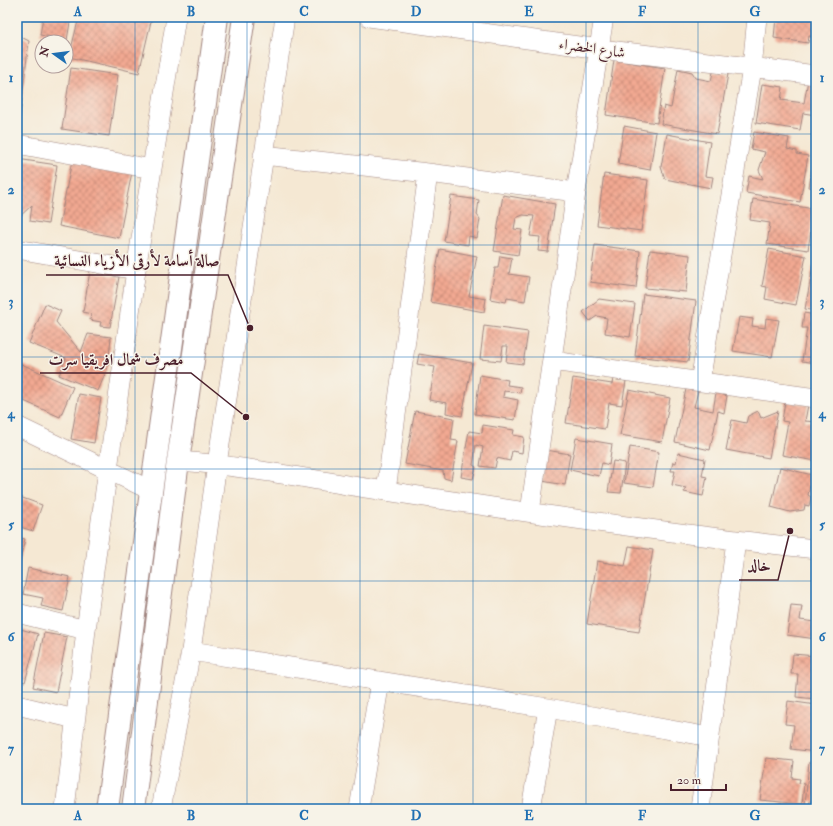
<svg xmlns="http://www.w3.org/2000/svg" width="833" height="826" font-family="'IM FELL Double Pica',Amiri,serif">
<defs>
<pattern id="building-cross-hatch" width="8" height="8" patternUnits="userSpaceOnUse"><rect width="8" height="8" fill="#f2a992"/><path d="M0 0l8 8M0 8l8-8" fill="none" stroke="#c68977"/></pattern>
</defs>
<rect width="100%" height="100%" fill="#f7f3e8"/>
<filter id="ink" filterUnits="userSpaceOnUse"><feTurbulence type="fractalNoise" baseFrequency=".025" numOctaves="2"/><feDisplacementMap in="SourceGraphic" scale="8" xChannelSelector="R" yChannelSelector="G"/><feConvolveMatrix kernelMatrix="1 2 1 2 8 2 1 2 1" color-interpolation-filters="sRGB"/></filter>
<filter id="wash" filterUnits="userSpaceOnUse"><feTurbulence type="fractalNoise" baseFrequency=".012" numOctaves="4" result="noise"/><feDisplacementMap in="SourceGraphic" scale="16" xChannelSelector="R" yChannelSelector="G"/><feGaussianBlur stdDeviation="0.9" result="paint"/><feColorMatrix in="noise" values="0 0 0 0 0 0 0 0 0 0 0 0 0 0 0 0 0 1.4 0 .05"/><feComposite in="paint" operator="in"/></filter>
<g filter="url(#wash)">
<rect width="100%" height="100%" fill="#f5e8d3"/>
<g id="blocks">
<path fill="url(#building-cross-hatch)" d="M43,17H71L67,40L40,35Z
M79,17H152L139,73L69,57Z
M776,17H816V37L809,36L808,43L774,38Z
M17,35L29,41L19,123L17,122Z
M614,60L665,68L657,123L606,115Z
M71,68L118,75L109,136L62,129Z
M678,69L692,72L696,78L711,81L713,72L728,74L717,134L661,124L664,106L671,108Z
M808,80L816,82V115L803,113L800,130L756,123L762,84L783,87L781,100L804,103Z
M624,126L656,132L650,170L618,164Z
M754,132L789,138L787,149L797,151V154L808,156L800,202L746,193L749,176L763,179L759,170L765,152L751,149Z
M667,134L710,142L705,176L713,177L711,188L665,179L661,167Z
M815,152H816V188L809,187Z
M17,159L57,165L48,224L30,221L32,205L17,219Z
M72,160L132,172L119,238L59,226Z
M604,174L648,180L641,231L597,225Z
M503,195L555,204L548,252L538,251L540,237L530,236L534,216L523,215L516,218L514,229L522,230L518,255L494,251Z
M451,196L479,200L477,215L480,219L477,238L469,236L468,245L444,241Z
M753,199L814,209L808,250L767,244L770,223L750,220Z
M595,245L640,251L636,288L590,282Z
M440,249L477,256L469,296L486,299L484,312L430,302Z
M769,249L806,256L796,305L765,299L767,287L762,286Z
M650,250L690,255L686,292L645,288Z
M500,256L512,258L509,274L529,277L525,301L507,298L506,302L490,299L495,268H498Z
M813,266L816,267V311L805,309Z
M90,271L119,277L110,327L100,326L101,322L90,320L91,314L83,312Z
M643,294L696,301L688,362L635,356Z
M599,299L635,304L630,337L605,333L607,318L597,316L590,321L583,312Z
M45,304L61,311L56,322L81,352L88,334L111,337L108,367L98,391L59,375L66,358L29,343Z
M804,313L816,315V363L802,361L807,328H802Z
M739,317L753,319L752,326L765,328L766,318L779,320L772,357L733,351Z
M484,326L528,332L523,364L506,362L508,346H503L501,361L480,359Z
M419,354L472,363L462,416L446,413L447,403L429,400L435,367L417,364Z
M17,362L73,387L60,417L17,398Z
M480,375L508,380L507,385L521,387L520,393L504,391L503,397L518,400L515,420L475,414Z
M573,378L612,384L613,379L626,381L622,405L609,403L605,429L566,423Z
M686,389L698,391L694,407L713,411L716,393L727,396L724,413L718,411L710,450L675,442Z
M629,390L670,398L662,442L620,435Z
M79,394L101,398L94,443L71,439Z
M785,401L808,405L805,421L816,422V461L782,455L788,422L782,421Z
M415,411L454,418L451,440L458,441L451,480L444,478L443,471L405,464Z
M758,411L761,418L778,411L769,458L726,450L732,420L746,423L748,416Z
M483,425L514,430L513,435L524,437L522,453L512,451L510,461L497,458L495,468L480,466L483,447L476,445L473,465L476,467L473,479L461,477L469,431L482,433Z
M576,438L612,444L609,465L602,463L599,476L570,470Z
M630,447L659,452L653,487L624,483Z
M546,450L570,454L565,485L542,481Z
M678,453L705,459L702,476L707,477L703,496L684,492L686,488L672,485L675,471H671L673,462L676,463Z
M613,461L625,463L621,493L608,492Z
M780,467L812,475L808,495L811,497L809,506L805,505L804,510L790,512L771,507Z
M17,496L42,505L33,531L17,526Z
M17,537L25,539L18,568H17Z
M629,546L653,550L639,632L587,624L597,561L625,566Z
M28,568L70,577L63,611L41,606L43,598L23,594Z
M791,605L802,606L800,620L816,622V639L787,635Z
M17,628L38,634L25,682L17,680Z
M44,633L67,637L56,692L33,687Z
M793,654L816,656V699L796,697L798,674H791Z
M788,701L816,705V752L791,749L794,725L785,724Z
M766,758L794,761L792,778L800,779L799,783L804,784L802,804L760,800Z
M809,762L816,763V802L810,801L809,806L805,805Z
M779,804L812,808V809H779Z"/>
</g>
</g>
<g filter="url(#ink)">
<use href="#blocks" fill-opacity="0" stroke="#a0847f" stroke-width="1"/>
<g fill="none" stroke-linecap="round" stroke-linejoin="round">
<defs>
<path id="minor" d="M369,17L600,49L816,75
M17,144L152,169
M263,155L428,173L576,192
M17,249L136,270
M552,361L816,398
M700,382L752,68L757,17
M17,426L152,491
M178,461C248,466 317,481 386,491C529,513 672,534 816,549
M386,491L428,173
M530,512L576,192L604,17
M17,613L86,630
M191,651L548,708L710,737
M17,705L75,719
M65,809L86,630L108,469L136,270L176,17
M161,809L191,651L217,464L285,17
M359,809L380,681
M531,809L548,708
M700,809L736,541"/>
<path id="highway" d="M107,809L217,17
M133,809L178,461L244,17"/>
</defs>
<use href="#minor" stroke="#a0847f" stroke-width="20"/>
<use href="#highway" stroke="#a0847f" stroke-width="24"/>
<use href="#minor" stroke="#fff" stroke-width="19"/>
<use href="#highway" stroke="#fff" stroke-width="22"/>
</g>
</g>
<path fill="none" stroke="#1f6fb2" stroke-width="1" stroke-opacity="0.55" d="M135,17V809M247,17V809M360,17V809M473,17V809M586,17V809M698,17V809M17,134H816M17,245H816M17,357H816M17,469H816M17,581H816M17,692H816"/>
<g text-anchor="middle" stroke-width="3" stroke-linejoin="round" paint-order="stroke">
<g font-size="15" fill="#4a1f2b" stroke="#f7f3e8">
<text transform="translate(592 48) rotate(8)" y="5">شارع الخضراء</text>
</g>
</g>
<path fill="none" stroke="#4a1f2b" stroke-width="1.5" d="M250 328L228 275H46M246 417L191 373H40M790 531L778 580H739"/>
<g fill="#4a1f2b" stroke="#f7f3e8" stroke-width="1.5">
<circle cx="250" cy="328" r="4"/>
<circle cx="246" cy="417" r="4"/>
<circle cx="790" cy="531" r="4"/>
</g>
<g font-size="16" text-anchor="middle" font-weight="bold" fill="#4a1f2b" stroke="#f7f3e8" stroke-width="3" stroke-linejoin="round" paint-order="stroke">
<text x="137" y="266">صالة أسامة لأرقى الأزياء النسائية</text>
<text x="116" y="365">مصرف شمال افريقيا سرت</text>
<text x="759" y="571">خالد</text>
</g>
<rect width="833" height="826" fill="none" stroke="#f7f3e8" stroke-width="44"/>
<g transform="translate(54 54) rotate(284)"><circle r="19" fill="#f7f3e8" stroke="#b29e9c"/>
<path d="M0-3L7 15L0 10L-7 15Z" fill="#1f6fb2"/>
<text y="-6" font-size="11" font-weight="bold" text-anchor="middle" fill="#4a1f2b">N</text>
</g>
<path d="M671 784v6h55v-6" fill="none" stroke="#4a1f2b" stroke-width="2"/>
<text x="677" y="784" font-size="12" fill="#4a1f2b" stroke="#f7f3e8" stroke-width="3" paint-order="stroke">20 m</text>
<rect x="22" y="22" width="789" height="782" fill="none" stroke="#1f6fb2" stroke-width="1.5"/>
<g font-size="13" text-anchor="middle" font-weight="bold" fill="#1f6fb2">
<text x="78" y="16">A</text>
<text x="191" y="16">B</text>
<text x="304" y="16">C</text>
<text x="416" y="16">D</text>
<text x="529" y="16">E</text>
<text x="642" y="16">F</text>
<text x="755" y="16">G</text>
<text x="11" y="82">1</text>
<text x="822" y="82">1</text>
<text x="11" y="194">2</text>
<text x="822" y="194">2</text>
<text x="11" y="306">3</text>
<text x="822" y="306">3</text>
<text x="11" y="418">4</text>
<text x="822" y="418">4</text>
<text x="11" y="529">5</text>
<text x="822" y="529">5</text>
<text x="11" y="641">6</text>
<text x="822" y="641">6</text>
<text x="11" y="753">7</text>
<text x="822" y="753">7</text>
<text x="78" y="820">A</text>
<text x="191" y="820">B</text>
<text x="304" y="820">C</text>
<text x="416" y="820">D</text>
<text x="529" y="820">E</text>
<text x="642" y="820">F</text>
<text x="755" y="820">G</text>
</g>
</svg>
